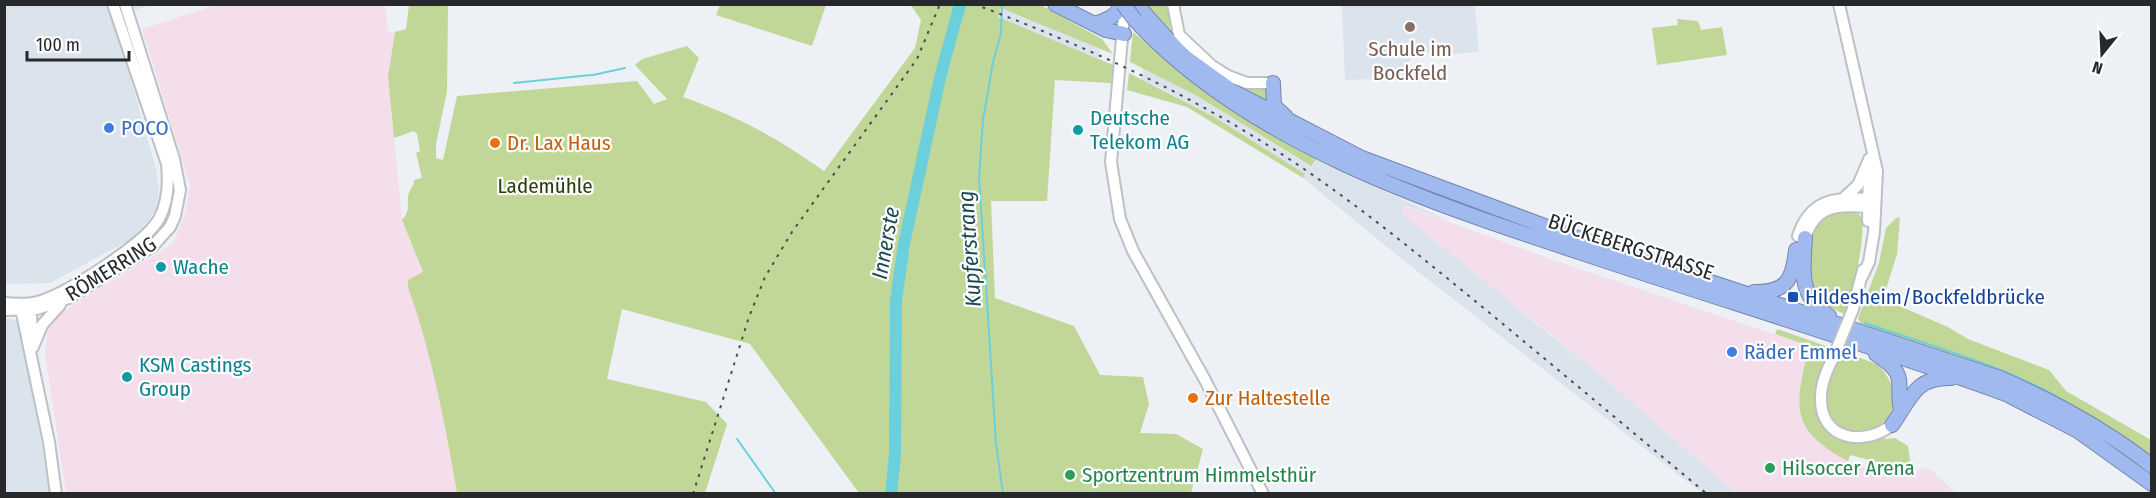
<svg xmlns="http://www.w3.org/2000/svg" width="2156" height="498" font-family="'Fira Sans Condensed',sans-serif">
<rect width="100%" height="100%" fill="#edf0f4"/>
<path fill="#dbe3ed" d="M5,5H150L113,17L156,169L159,189L157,208L148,221L129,240L50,283L5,284Z
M1342,5H1475L1479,52L1451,54L1433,47L1430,53H1412L1405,78L1345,80Z
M1001,8L1100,48L1099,59L998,18Z
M1143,68L1197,96L1310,166L1316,159L1449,221L1403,205L1535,323L1596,371L1736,493H1702L1398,256L1303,178L1305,175L1168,92L1141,79Z
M4,318L20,321L50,493H5Z"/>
<path fill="#f5deeb" d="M216,5H385L388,31L395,32L388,77L402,220L423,273L426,339L439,387L457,493H66L45,354L47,332L62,312L169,246L175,239L186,211L190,185L142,29Z
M1402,205L1556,261L1809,346L1800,384L1820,444L1848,461L1866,468L1910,477L1922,468L1931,470L1956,493H1736L1596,371L1403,215Z"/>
<path fill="#c0d797" d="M409,5H447L448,8L447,91L436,144V158L443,160L457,96L637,81L654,104L667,99L635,65L642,59L687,46L699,58L683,97C741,118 774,136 824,171L915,48L921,20L911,5H955L945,38L951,61L955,40L967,5H1041L1102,39L1113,54L1001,8L998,17L1113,65L1111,83L1055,80L1047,201H991L995,298L1074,326L1100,375L1143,377L1149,404L1140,433L1176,434L1203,449L1191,493H859L750,344L622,309L607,379L706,402L727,424L705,493H457C445,423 432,354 408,287V280L423,272L402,220C413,207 405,203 409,193C411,187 414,187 414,180L422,178L416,153L420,151L417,134L414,131L394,138L388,77L395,32L406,29Z
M720,5V4L826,5L812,46L716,15Z
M1140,5H1168L1170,28L1175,37L1210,69L1268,90L1270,106L1207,71Z
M1677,19L1698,21L1701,30L1722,27L1727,55L1657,65L1652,28L1678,25Z
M1133,32L1201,89L1226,105L1354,172L1352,176L1316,159L1311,166L1197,96L1130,62Z
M1129,73L1216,118L1305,174L1303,178L1187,107L1127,90Z
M1851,212L1859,214L1863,220C1862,252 1856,283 1845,314C1835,310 1824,305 1817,297C1804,281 1804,236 1820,221C1828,214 1840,213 1851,212Z
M1900,217L1897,254L1883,299L1948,327L1968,339L2049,370L2066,391L2151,440V462L2002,375L1860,323L1858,318L1879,263L1886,228L1896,218Z
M1777,329L1877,364C1901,387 1901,418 1868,432L1886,439L1895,438L1908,446L1910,460L1905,468L1892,471L1893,466L1850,455L1848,461C1788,430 1795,405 1809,346L1775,334Z"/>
<path fill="#6cd0dc" d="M955,5H967L955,40L945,38Z"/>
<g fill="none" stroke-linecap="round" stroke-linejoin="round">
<path stroke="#6cd0dc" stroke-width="2" d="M1002,4L1001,33L993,62L983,120L979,177L996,443L1003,494
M593,75L625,68
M514,83L591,75
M1865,323C1934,347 2008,366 2071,405
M737,439L776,494"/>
<path stroke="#6cd0dc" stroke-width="12" d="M891,494L895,455L896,301L904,244L940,78L960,4"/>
<defs>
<path id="secondary" d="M1125,4L1111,162L1120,219L1133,251L1205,380L1263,494
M1173,4L1179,35L1212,66L1228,76L1247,83H1273
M1839,4L1877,171L1874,232L1869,262L1862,277
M1844,198L1858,185L1868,162
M1868,221L1869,159
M1798,236C1810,199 1835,197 1870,199
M1805,238C1816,204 1838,205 1870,207
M4,303C15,304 27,305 37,302C66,295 144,244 159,219C168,202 169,183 167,164L113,4
M20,304L49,442L56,494
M30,304L33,342
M1853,309L1863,270
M4,310L37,309L69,298L153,246L170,227L175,216L180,190L174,159L125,4
M33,347L42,325L60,305
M1833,358C1827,370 1821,383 1821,398C1820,440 1864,447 1892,425"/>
<path id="highway" d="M1055,4L1106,30L1124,34
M1136,4L1182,55L1232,91L1362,158L1566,234L2000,378C2055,402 2105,429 2152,466
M1135,20C1252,147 1440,206 1600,259C1735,304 1872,345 2006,394L2078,431L2152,484
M1094,24C1107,20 1116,17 1122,4
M1273,83L1274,106L1286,117
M1805,238C1803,272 1798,295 1829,316
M1754,292C1786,293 1793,280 1796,250
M1876,354C1910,376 1895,381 1901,411
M1892,425C1911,399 1914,377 1951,378"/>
</defs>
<use href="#secondary" stroke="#bdc0c4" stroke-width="14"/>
<use href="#highway" stroke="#7687ab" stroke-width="16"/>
<use href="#secondary" stroke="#fff" stroke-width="10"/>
<use href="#highway" stroke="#a0baf0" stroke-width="14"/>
<path stroke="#4b4d4f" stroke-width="2" stroke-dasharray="3 6" stroke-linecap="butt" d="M974,4C1072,41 1167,83 1256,138C1340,189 1415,252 1491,314C1563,374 1635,434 1707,494
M693,494L749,317L765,277L792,232L917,59L940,4"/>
<defs>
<path id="secondary-bridge" d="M1833,358L1853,309"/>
<path id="highway-bridge" d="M1123,4L1135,20"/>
</defs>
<use href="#secondary-bridge" stroke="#bdc0c4" stroke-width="14" stroke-linecap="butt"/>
<use href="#highway-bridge" stroke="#7687ab" stroke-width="16" stroke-linecap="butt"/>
<use href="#secondary-bridge" stroke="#fff" stroke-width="10"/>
<use href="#highway-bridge" stroke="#a0baf0" stroke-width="14"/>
</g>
<circle fill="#8d6e63" stroke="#fcfdff" stroke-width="2" cx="1410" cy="27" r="6"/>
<g fill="#3f7fe0" stroke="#fcfdff" stroke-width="2">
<circle cx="109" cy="128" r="6"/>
<circle cx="1732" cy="352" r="6"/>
</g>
<g fill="#0f9aa8" stroke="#fcfdff" stroke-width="2">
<circle cx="1078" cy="130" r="6"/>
<circle cx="161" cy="267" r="6"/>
<circle cx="127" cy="377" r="6"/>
</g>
<g fill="#e8710a" stroke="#fcfdff" stroke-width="2">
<circle cx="495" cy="143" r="6"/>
<circle cx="1193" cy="398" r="6"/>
</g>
<rect fill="#1a4fb4" stroke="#fcfdff" stroke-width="2" x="1787" y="291" width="12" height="12" rx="3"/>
<g fill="#2e9e5b" stroke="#fcfdff" stroke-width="2">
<circle cx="1770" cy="468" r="6"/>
<circle cx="1070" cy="475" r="6"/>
</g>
<g text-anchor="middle" stroke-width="4.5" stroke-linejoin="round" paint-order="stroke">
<g font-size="21" fill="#785e54" stroke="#fcfdff">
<text x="1410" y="56">Schule im<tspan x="1410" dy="24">Bockfeld</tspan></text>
</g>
<g font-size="21" fill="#0d838f" stroke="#fcfdff" text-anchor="start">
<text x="1090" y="125">Deutsche<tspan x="1090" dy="24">Telekom AG</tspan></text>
<text x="173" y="274">Wache</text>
<text x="139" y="372">KSM Castings<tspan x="139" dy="24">Group</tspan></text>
</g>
<g font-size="21" fill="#366cbe" stroke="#fcfdff" text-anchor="start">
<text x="121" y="135">POCO</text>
<text x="1744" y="359">Räder Emmel</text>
</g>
<g font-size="21" fill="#c56008" stroke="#fcfdff" text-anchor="start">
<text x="507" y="150">Dr. Lax Haus</text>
<text x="1205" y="405">Zur Haltestelle</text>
</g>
<g font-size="21" fill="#2d3c08" stroke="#fcfdff">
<text x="545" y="193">Lademühle</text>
</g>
<g font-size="21" fill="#27282a" stroke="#fcfdff">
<text transform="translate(1631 247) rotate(18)" y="7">BÜCKEBERGSTRASSE</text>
<text transform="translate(111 269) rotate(-32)" y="7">RÖMERRING</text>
</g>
<g font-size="21" fill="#164399" stroke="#fcfdff" text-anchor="start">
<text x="1805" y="304">Hildesheim/Bockfeldbrücke</text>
</g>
<g font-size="21" fill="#27864d" stroke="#fcfdff" text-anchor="start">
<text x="1782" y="475">Hilsoccer Arena</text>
<text x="1082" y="482">Sportzentrum Himmelsthür</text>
</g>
<g font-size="22" font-style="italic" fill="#1d4a50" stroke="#fcfdff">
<text transform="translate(885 243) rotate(-80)" y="8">Innerste</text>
<text transform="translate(969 249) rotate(-94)" y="8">Kupferstrang</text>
</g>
</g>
<rect width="2156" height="498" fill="none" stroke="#27282a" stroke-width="12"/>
<g transform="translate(2102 54) rotate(198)" stroke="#fcfdff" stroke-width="4.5" paint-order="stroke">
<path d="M0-4.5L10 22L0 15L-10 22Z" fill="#27282a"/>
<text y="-9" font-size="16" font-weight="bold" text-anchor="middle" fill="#27282a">N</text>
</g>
<path d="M27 51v9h102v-9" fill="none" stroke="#27282a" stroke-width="3"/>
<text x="36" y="51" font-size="18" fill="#27282a" stroke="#fcfdff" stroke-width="4.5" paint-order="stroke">100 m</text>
</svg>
